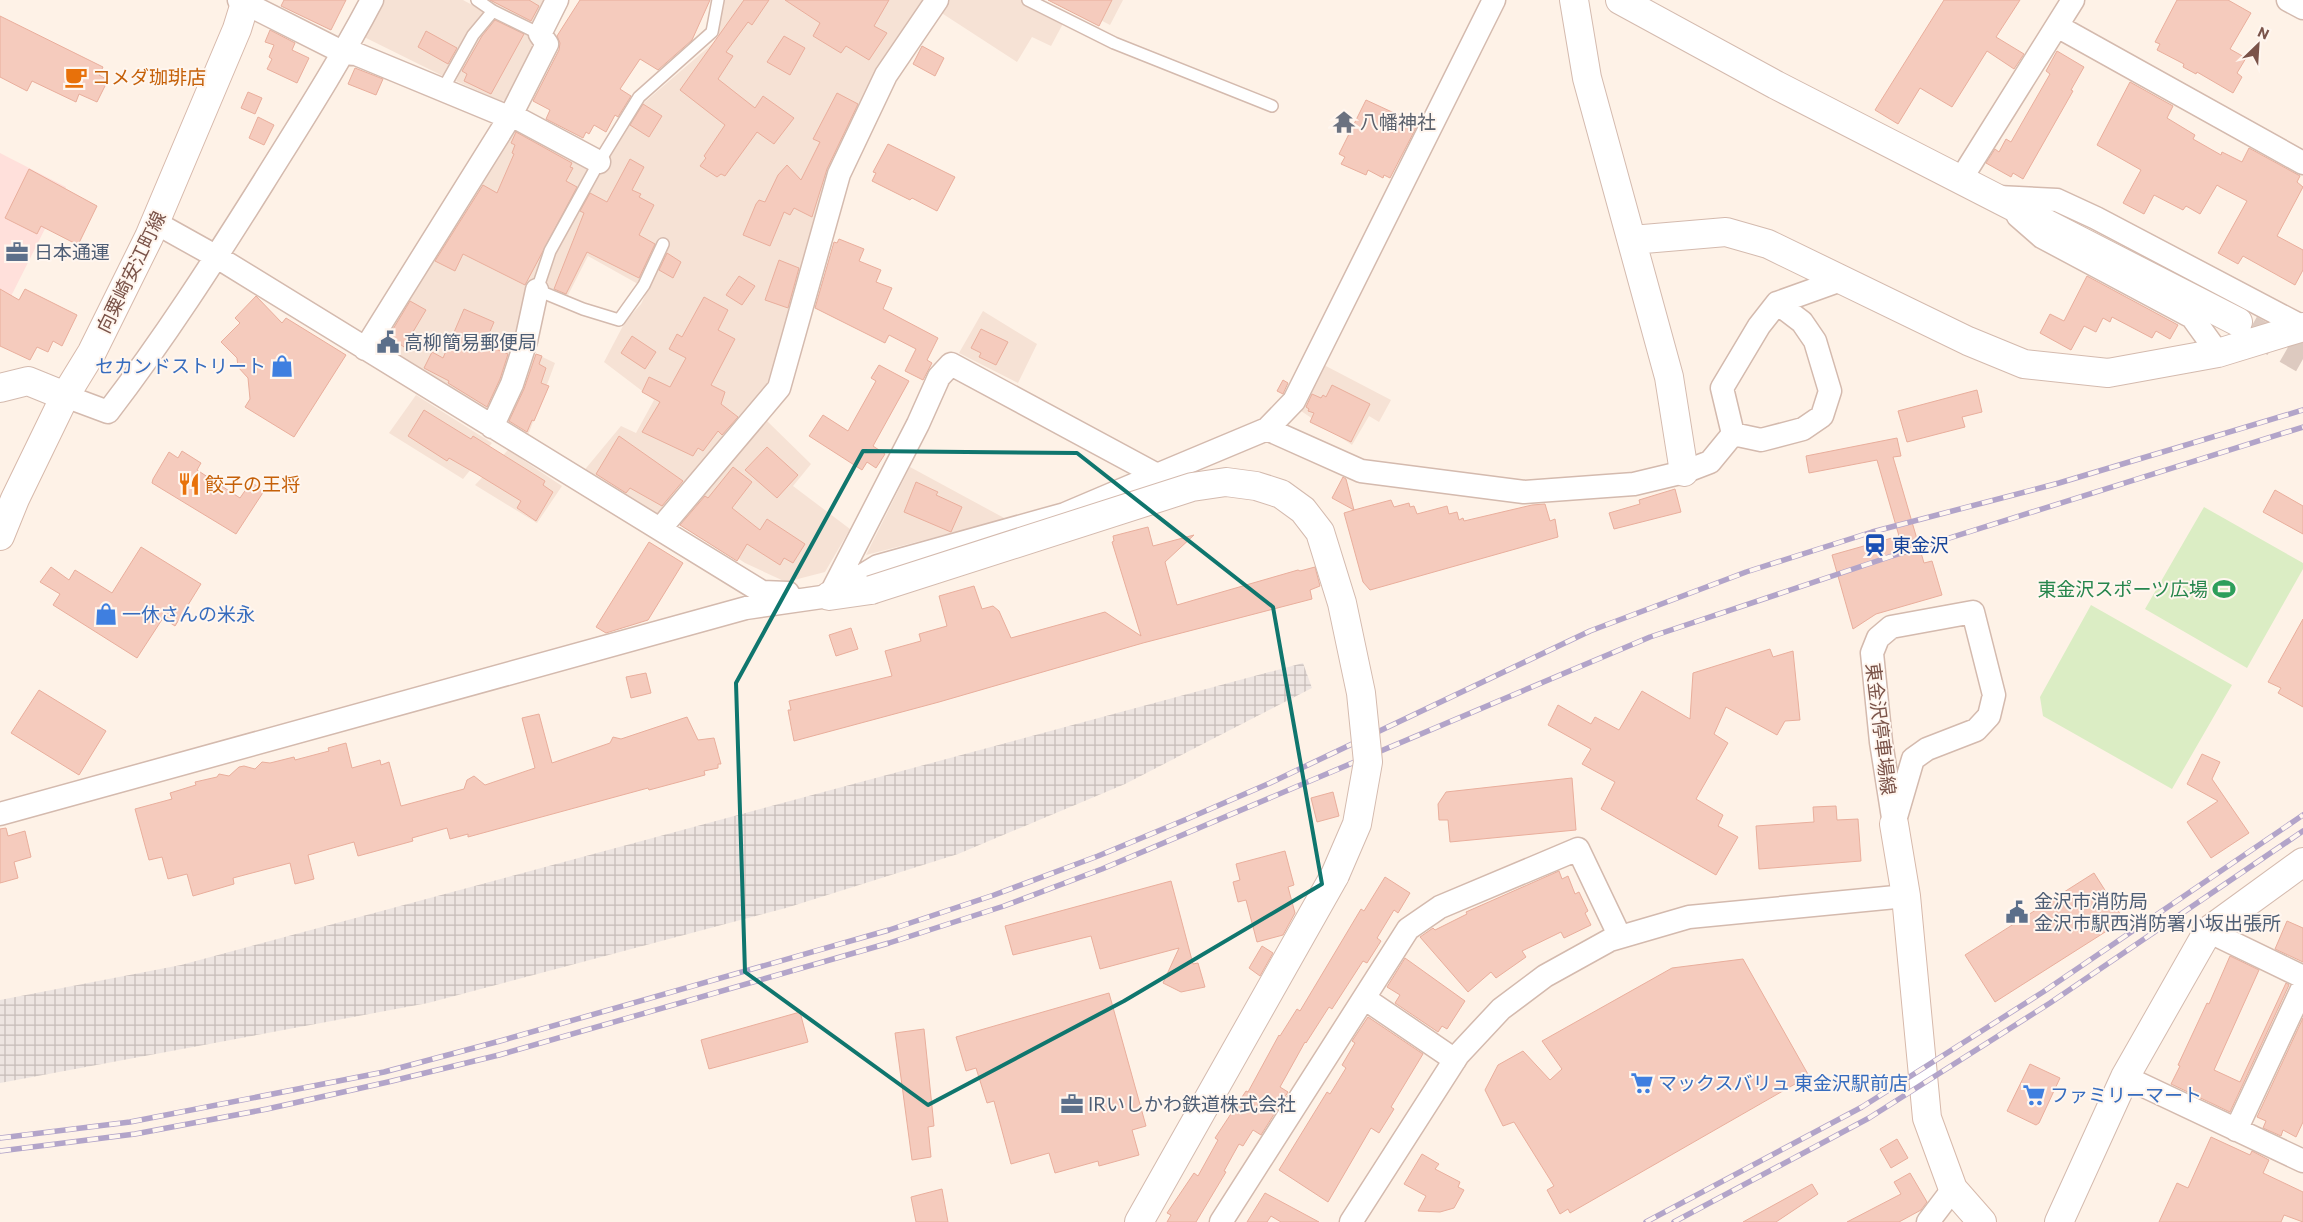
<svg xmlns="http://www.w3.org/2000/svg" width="2303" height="1222" font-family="Commissioner,'Noto Sans JP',sans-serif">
<defs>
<pattern id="industrial-grid" width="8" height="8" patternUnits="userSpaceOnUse" patternTransform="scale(1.25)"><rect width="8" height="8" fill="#eee5e1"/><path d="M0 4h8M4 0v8" fill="none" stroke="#c6bcb8"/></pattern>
</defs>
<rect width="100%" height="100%" fill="#fef2e7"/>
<path fill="#f6e2d5" d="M379,0H463L487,13L445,77L360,35Z
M473,0H548L543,46L512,99L501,101L456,81L478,35L495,17Z
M721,0H928L875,80L771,388L656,521L582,473L621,426L636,433L654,400L604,362L625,322L641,304L664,256L661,247L638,284L588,256L567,297L545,287L556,250L639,107L718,39Z
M946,0H1034L1066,18L1051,46L1032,37L1017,62L940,12Z
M1062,0H1123L1110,25Z
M512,122L590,168L549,248L507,387L489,414L374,344Z
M983,311L1037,344L1018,383L959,353Z
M528,350L555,363L527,438L500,424Z
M1324,365L1391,400L1379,422L1369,416L1352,445L1298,409Z
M416,395L492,443L463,479L389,433Z
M766,420L811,464L793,486L850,529L825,572L786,582L745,563L680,520Z
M508,450L562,486L537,523L475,485Z
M910,467L1006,519L866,555Z"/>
<path fill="#ffe0db" d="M0,153L66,187L0,318Z"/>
<path fill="url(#industrial-grid)" d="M1303,663L1312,688L1125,784L958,854L786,908L428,1003L0,1083V1000L181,965Z"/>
<path fill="#dbedc4" d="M2204,507L2303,563V569L2247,668L2145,609Z
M2091,605L2232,685L2172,789L2043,716L2040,697Z"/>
<path fill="#f5cbbd" stroke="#e9ae9c" d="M284,0H346L331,30L281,6Z
M490,0H529L539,6L531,21Z
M580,0H710L692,40L658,70L640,59L620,89L631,96L618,117L615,115L606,132L594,125L589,134L586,132L583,138L546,119L550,110L533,101L559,50L560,43L557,36Z
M744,0H769L752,25L748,22L726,52L733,56L718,79L755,108L763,96L794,118L774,144L757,132L725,176L721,174L717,177L700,166L706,158L704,156L725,125L680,90Z
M785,0H889L874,26L887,33L869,60L846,46L841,53L813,36L820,23Z
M1048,0H1112L1099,26Z
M1944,0H2020L1996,37L2024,54L2014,69L1987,51L1952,107L1920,88L1898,124L1875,110Z
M2177,0H2228L2251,13L2230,49L2246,58L2237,73L2242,77L2233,93L2197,72L2196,74L2183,67L2184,64L2157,50L2160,44L2155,42Z
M0,16L103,67L99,75L108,80L97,102L79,94L76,102L32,81L27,91L0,77Z
M495,20L524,34L491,94L464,81L467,74L462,71L482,36Z
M270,30L295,43L292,50L309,58L297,83L267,69L272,59L269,57L274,45L265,42Z
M426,31L457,48L448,64L418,47Z
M784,36L805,48L790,75L767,62Z
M922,46L944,58L935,76L913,64Z
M2057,51L2084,67L2071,90L2073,91L2023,179L2013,173L2011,177L1986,163L1995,149L1999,152L2006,139L2011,142L2050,74L2046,71Z
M355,68L383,79L376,95L348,84Z
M2130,82L2173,106L2167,118L2195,135L2193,139L2221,155L2222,152L2242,162L2249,148L2300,176L2297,182L2303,187L2277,236L2303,250V270L2295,285L2243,256L2238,264L2218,253L2247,201L2220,187L2217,185L2200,214L2186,206L2183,210L2154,195L2144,214L2123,203L2141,170L2097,145Z
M248,92L262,98L255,114L241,108Z
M837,93L858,104L827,169L812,217L794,208L790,215L784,212L770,246L743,235L756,204L759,200L765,202L778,175L787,165L801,180L820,142L813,139Z
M1366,100L1418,124L1390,178L1384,175L1383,178L1368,170L1366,175L1341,164L1345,157L1339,154Z
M643,104L662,116L649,137L630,125Z
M258,117L274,125L264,145L249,138Z
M516,132L572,163L570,167L573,168L566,181L577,187L525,285L463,254L455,271L435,261L483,185L497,193L514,154L512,153L515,145L511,143Z
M888,144L955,177L937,211L912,198L910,200L872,181L876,173L873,172Z
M630,159L644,167L632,190L641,194L639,197L654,205L639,235L655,244L639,278L587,252L566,294L554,289L584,213L580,211L590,193L607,202Z
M29,169L97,206L78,245L41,226L37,234L5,218Z
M839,239L864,249L859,261L881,270L876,282L892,288L883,309L938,338L927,360L932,363L923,380L905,371L916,349L889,335L885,343L815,308L834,242L837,243Z
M667,253L681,262L673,278L659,270Z
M779,260L799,268L788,308L765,300Z
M739,276L755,286L742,305L726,295Z
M2087,276L2178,325L2170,339L2156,331L2152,338L2112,317L2110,322L2103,318L2096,332L2084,326L2071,350L2040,333L2050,314L2064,321Z
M0,289L19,300L25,289L77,315L62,346L53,341L48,352L37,347L30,360L0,346Z
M256,296L282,323L286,318L346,355L294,437L245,407L250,399L248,378L238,367L237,358L221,342L240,323L235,318Z
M704,297L728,310L718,330L735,339L711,385L725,392L721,404L738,417L722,435L718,431L703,451L698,448L693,456L642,432L660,402L642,392L649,377L670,387L686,358L669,349L677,334L682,337Z
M410,301L426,310L404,347L397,342L392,349L384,344Z
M464,309L494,322L488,336L491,338L488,346L508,354L500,379L487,407L448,383L449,381L424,368L432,352L443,358Z
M981,329L1008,342L996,365L979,357L981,353L971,348Z
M632,336L656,352L645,369L621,353Z
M536,354L542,356L539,364L546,368L541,383L549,386L534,421L532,420L527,432L509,421L524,389Z
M879,365L909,381L873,446L885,454L876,468L867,462L862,470L809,436L823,415L848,431L876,381L871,378Z
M1283,380L1288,383L1283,394L1277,391Z
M1332,385L1370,404L1351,442L1310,422L1314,413L1308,411L1309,409L1306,407L1312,394L1321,398L1323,395L1326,397Z
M1977,390L1982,412L1962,417L1965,427L1907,442L1898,411Z
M424,410L471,439L473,436L545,481L543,485L553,492L536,521L517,508L521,501L477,474L449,458L447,461L408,436Z
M619,436L683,481L662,506L630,488L626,493L596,474Z
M1897,438L1901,456L1893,457L1924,563L1932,561L1942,595L1876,614L1853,629L1832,555L1899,536L1877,460L1809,473L1806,456Z
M767,447L798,475L777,498L745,470Z
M182,451L201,463L197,470L240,498L251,482L264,491L236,534L152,483L153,479L169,452L178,458Z
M733,467L752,482L732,508L760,530L767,519L805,544L793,563L784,558L780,565L747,544L737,561L680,525L705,496L708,498Z
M1343,477L1346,479L1354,510L1391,500L1394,507L1409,503L1410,507L1414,506L1417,514L1447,506L1449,514L1457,512L1459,520L1463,518L1464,521L1532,505L1545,504L1550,521L1555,519L1558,537L1370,590L1363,582L1344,513L1354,510L1332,498Z
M916,482L938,492L936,495L962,507L951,532L904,512Z
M1675,489L1681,512L1614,529L1609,513L1640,504L1639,500Z
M2275,490L2303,506V534L2263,512Z
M1148,527L1153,546L1194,535L1165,562L1177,605L1298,570L1300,571L1315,567L1320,586L1310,590L1312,599L1143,643L939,702L794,741L788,710H791L789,701L892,676L885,651L921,641L919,634L947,626L939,596L974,586L982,609L993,606L999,611L1011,638L1105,612L1141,636L1112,542L1114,541L1113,536Z
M649,542L683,563L648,620L606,633L596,627Z
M141,547L201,584L175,626L163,618L137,658L53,605L60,594L40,582L51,567L69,580L75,570L112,593Z
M2303,619V707L2278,693L2281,688L2268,682Z
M851,628L858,649L836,656L829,635Z
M1770,649L1773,657L1793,651L1800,720L1785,721L1777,735L1726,707L1714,734L1728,743L1696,799L1723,815L1718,826L1738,837L1716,875L1601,809L1615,782L1582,764L1591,749L1548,725L1558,705L1591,724L1595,717L1619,730L1642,691L1690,719L1693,673Z
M646,673L651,693L631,698L626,677Z
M39,690L106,731L79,775L11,733Z
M539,714L552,763L610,743L613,737L621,739L687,717L698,740L714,738L721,764H718V768L704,771L705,775L649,790L648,788L468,837V834L450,839L447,828L412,838L413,841L358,856L354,842L308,855L314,879L295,884L290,863L233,878L234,884L193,896L187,874L168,879L162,857L149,860L135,809L172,799L170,793L196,785L195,782L217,777L219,774L229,776L239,767L244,766L255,769L262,762L270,763L294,757L295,760L329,751L328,748L346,743L352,768L380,760L381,765L389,762L401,806L464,789L467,780L474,776L485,785L535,768L522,718Z
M2202,754L2220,762L2212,779L2249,833L2211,858L2187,822L2218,801L2187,784Z
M1572,778L1576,830L1450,842L1448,820H1439L1438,804L1446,792Z
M1333,792L1339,816L1317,822L1311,798Z
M1836,806L1837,820L1858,819L1861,861L1759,869L1756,826L1814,822L1813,807Z
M6,828L8,836L25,831L31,857L14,862L18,878L0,883V829Z
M1285,851L1294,885L1288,887L1295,913L1283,935L1257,942L1246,900L1238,902L1233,882L1240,880L1236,864Z
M1559,871L1562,879L1568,876L1575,894L1579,892L1588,911L1585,913L1591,925L1564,938L1561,932L1522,951L1526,957L1496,978L1491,972L1468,992L1420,937L1433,928L1435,930L1467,914L1466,912Z
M2094,873L2124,920L1995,1002L1965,955Z
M1385,877L1410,893L1398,913L1394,910L1377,938L1381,941L1367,963L1363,961L1332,1009L1329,1007L1306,1043L1305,1042L1280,1087L1288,1092L1261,1135L1253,1130L1243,1146L1239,1144L1224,1171L1226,1172L1196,1222H1167L1171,1215L1167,1213L1194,1173L1198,1176L1218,1140L1215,1138L1246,1091L1248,1092L1279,1035L1280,1036L1297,1009L1300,1011L1361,909L1364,911Z
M1171,881L1193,964L1198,963L1205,987L1181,992L1163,983L1179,948L1100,969L1091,936L1013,955L1005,926Z
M2287,921L2303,928V962L2275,949Z
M1262,946L1273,953L1260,976L1249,968Z
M2230,956L2259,970L2214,1070L2240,1082L2286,983L2289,985L2230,1112L2171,1084L2180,1066L2178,1065L2207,1003L2209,1004Z
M1405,958L1465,1001L1447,1029L1442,1026L1438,1032L1395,1003L1400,995L1387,987Z
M1743,959L1809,1076L1570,1213L1568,1209L1560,1214L1547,1190L1554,1186L1514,1122L1503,1126L1485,1090L1498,1065L1523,1051L1550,1080L1562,1069L1542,1041L1672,968Z
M1109,993L1146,1126L1132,1130L1139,1155L1099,1166L1098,1161L1055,1173L1049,1153L1011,1164L994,1101L987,1103L976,1068L966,1071L956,1037Z
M800,1012L808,1042L709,1069L701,1040Z
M1368,1017L1423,1054L1391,1107L1394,1109L1379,1133L1371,1128L1328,1202L1279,1170L1327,1092L1330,1094L1346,1068L1342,1065L1355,1043L1352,1041Z
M2303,1018V1122L2296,1137L2283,1130L2281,1136L2263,1128L2266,1121L2257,1117Z
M924,1029L934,1126L928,1127L931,1157L912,1160L895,1033Z
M2030,1064L2060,1078L2039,1123L2036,1125L2007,1111Z
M2211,1137L2250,1155L2252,1151L2269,1160L2263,1173L2303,1192V1222L2284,1215L2281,1222H2159L2177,1183L2188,1188Z
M1897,1139L1908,1158L1891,1168L1880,1149Z
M1422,1154L1439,1164L1435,1169L1460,1182L1458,1187L1464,1190L1454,1208L1440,1212L1418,1211L1426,1196L1404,1184Z
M1910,1173L1927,1202L1921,1210L1899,1222H1847L1901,1194L1894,1182Z
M1812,1184L1818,1194L1776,1222H1743Z
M942,1189L948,1222H916L911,1197Z
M1265,1193L1319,1222H1281L1271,1216L1267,1222H1247Z"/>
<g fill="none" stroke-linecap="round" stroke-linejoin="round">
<path stroke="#ddcac0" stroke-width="28" stroke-dasharray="28 14" stroke-linecap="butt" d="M2250,329L2303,359"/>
<defs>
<path id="service" d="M477,0L493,11L540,34
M1028,0L1114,43L1272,106
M443,89L473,35L493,11
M663,244L644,285L619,320L583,309L537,290L550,251L599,162L639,97L712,32L718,0"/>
<path id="minor" d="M239,0L344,53L356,54L501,114L511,115L547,44L540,34L557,0
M2288,0L2303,8
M2057,26L2303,163
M1961,179L2073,0
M1998,197L2057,200L2096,218L2303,327
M2018,216L2042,237L2192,317L2218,353
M156,223L217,257L762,592L788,593
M1777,303L1841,280
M365,349L511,115L599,162
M65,396L108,412C164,339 214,261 263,183C301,122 339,63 372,0
M492,427L512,384L526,341L537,290
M1267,429L1361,471L1524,492L1634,484L1684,472L1710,462L1733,434L1761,440L1803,429L1822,416L1830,391L1815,341L1802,322L1777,303L1759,326L1722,388L1733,434
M660,529L779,388L839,174L886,75L937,0
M830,595L918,424L939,377L951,364L1157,475L1267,429L1294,401L1494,0
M1973,612L1994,695L1989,716L1976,730L1927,749L1913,759L1894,824L1881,742L1872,653L1878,638L1891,627Z
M0,814L746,608L829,596L878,566L1065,514L1157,475
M2208,931L2303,977
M1364,998L1455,1060
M2125,1077L2303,1161
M2236,1130L2303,987
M1221,1222L1408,929L1440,907L1578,849L1620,937
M1351,1222L1458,1055L1501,1009L1545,976L1610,940L1689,917L1906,896
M1928,1222L1953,1189"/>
<path id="tertiary" d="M1574,0L1587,78L1669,377L1684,472
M1620,0L1776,85L2238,322
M1632,240L1726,232L1768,244L1968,341L2024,364L2108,373L2218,353L2303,327
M0,388L28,381L65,396
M829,596L871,590
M1139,1222L1335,875
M2059,1222L2125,1077L2208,931L2303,862"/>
<path id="secondary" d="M0,536L15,499L65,396L92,352L149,237L237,29L246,0
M1894,824L1906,896L1927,1118L1953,1189L1982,1222"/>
</defs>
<use href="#service" stroke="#d4baae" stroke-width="14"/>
<use href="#minor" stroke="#d4baae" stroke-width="25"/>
<use href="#tertiary" stroke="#d4baae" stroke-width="30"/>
<use href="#secondary" stroke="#d7b9ab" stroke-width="30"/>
<use href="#service" stroke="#fff" stroke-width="11"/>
<use href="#minor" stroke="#fff" stroke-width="22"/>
<use href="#tertiary" stroke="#fff" stroke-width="28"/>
<use href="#secondary" stroke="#fff" stroke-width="28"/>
<defs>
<path id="rail" d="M0,1138L130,1122L384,1072L500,1041L889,930L994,895L1098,856L1187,819L1270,783L1590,631L1746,572L1872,532L2059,483L2303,410
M0,1151L135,1134L267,1109L388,1082L499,1055L889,943L1004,906L1102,869L1650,637L1889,557L2303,427
M1646,1222L1862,1107L2043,992L2303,815
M1674,1222L1869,1118L2050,1003L2303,831"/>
</defs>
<use href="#rail" stroke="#b2a4c9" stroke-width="5.5"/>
<use href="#rail" stroke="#fff6ef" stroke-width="4" stroke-dasharray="11" stroke-linecap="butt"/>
<defs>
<path id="tertiary-bridge" d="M871,590L1192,487L1226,482L1256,486L1281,494L1303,510L1320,532L1342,603L1361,693L1368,762L1357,824L1335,875"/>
</defs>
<use href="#tertiary-bridge" stroke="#d4baae" stroke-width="30" stroke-linecap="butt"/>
<use href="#tertiary-bridge" stroke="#fff" stroke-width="28"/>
</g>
<path fill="none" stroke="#0f766e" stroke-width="4" stroke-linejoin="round" d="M863,451L1077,453L1273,607L1322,884L1124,1001L928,1105L745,972L736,683Z"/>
<defs>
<symbol id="cafe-bare" viewBox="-9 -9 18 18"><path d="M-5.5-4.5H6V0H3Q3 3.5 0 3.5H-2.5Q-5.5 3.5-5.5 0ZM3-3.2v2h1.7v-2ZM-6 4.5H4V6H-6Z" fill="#e8710a" stroke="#fff6ef" stroke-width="2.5" paint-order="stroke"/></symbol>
<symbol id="temple-bare" viewBox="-9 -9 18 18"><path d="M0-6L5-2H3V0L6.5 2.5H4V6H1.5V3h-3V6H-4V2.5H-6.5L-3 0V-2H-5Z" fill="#6b7280" stroke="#fff6ef" stroke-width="2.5" paint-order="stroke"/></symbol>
<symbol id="office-bare" viewBox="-9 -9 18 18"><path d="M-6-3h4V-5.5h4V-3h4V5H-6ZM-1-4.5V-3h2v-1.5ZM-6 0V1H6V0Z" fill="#5c6f8a" stroke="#fff6ef" stroke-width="2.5" paint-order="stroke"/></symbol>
<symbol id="civic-bare" viewBox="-9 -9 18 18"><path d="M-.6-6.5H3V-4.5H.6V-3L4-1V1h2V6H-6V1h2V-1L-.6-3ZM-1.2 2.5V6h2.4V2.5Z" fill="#5c6f8a" stroke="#fff6ef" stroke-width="2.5" paint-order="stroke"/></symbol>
<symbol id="shop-bare" viewBox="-9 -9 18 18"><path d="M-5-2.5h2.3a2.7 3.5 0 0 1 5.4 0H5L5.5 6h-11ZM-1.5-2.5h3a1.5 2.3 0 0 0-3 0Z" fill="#3f7fe0" stroke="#fff6ef" stroke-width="2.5" paint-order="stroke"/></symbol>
<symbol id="restaurant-bare" viewBox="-9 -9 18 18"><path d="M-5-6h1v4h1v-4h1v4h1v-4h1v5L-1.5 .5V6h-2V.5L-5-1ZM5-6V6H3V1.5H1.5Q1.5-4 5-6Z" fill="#e8710a" stroke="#fff6ef" stroke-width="2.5" paint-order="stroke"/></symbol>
<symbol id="station-bare" viewBox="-9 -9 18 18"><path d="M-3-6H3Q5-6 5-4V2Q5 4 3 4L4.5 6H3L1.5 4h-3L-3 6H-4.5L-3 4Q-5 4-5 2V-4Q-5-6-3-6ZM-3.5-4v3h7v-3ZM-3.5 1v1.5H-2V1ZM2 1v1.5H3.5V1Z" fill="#1a4fb4" stroke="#fff6ef" stroke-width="2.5" paint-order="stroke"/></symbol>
<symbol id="stadium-bare" viewBox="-9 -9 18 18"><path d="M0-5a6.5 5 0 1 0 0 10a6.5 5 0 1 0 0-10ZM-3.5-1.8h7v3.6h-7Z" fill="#2e9e5b" stroke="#fff6ef" stroke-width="2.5" paint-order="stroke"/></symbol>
<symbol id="supermarket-bare" viewBox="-9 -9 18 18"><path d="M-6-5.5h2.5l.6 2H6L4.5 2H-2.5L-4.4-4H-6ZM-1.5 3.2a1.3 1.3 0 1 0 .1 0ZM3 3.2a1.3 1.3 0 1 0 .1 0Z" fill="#3f7fe0" stroke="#fff6ef" stroke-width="2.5" paint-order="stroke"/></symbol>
</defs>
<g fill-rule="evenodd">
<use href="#cafe-bare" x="60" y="61" width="32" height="32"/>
<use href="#temple-bare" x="1328" y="106" width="32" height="32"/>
<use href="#office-bare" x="1" y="236" width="32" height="32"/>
<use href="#civic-bare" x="372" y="326" width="32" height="32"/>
<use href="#shop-bare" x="266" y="350" width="32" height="32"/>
<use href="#restaurant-bare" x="173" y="468" width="32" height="32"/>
<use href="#station-bare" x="1859" y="529" width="32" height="32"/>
<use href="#stadium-bare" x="2208" y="573" width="32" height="32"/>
<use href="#shop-bare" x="90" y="598" width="32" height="32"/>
<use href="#civic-bare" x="2001" y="896" width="32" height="32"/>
<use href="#supermarket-bare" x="1626" y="1067" width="32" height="32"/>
<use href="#supermarket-bare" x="2018" y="1079" width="32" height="32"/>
<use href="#office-bare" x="1056" y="1088" width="32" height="32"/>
</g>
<g text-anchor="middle" stroke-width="4" stroke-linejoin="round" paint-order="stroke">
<g font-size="19" fill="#c56008" stroke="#fff6ef" text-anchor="start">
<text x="92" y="84">コメダ珈琲店</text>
<text x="205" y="491">餃子の王将</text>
</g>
<g font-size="19" fill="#5b616d" stroke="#fff6ef" text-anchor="start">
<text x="1360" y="129">八幡神社</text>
</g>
<g font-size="19" fill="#4e5e75" stroke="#fff6ef" text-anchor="start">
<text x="34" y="259">日本通運</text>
<text x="404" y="349">高柳簡易郵便局</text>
<text x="2034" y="908">金沢市消防局<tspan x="2034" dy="22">金沢市駅西消防署小坂出張所</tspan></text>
<text x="1088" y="1111">IRいしかわ鉄道株式会社</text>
</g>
<g font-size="19" fill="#7a5349" stroke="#fff6ef">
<text transform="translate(131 272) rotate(-64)" y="7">向粟崎安江町線</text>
<text transform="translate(1881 729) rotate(83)" y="7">東金沢停車場線</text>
</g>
<g font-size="19" fill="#366cbe" stroke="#fff6ef" text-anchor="start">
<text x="266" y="373" text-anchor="end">セカンドストリート</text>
<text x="122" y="621">一休さんの米永</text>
<text x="1658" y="1090">マックスバリュ 東金沢駅前店</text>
<text x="2050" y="1102">ファミリーマート</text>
</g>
<g font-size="19" fill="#164399" stroke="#fff6ef" text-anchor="start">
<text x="1892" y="552">東金沢</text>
</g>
<g font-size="19" fill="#27864d" stroke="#fff6ef" text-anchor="end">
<text x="2208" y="596">東金沢スポーツ広場</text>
</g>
</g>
<g transform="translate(2258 45) rotate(25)" stroke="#fff6ef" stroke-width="4" paint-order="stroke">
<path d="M0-4L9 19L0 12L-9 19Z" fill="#7a5349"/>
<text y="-8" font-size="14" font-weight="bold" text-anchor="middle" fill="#7a5349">N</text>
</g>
</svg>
